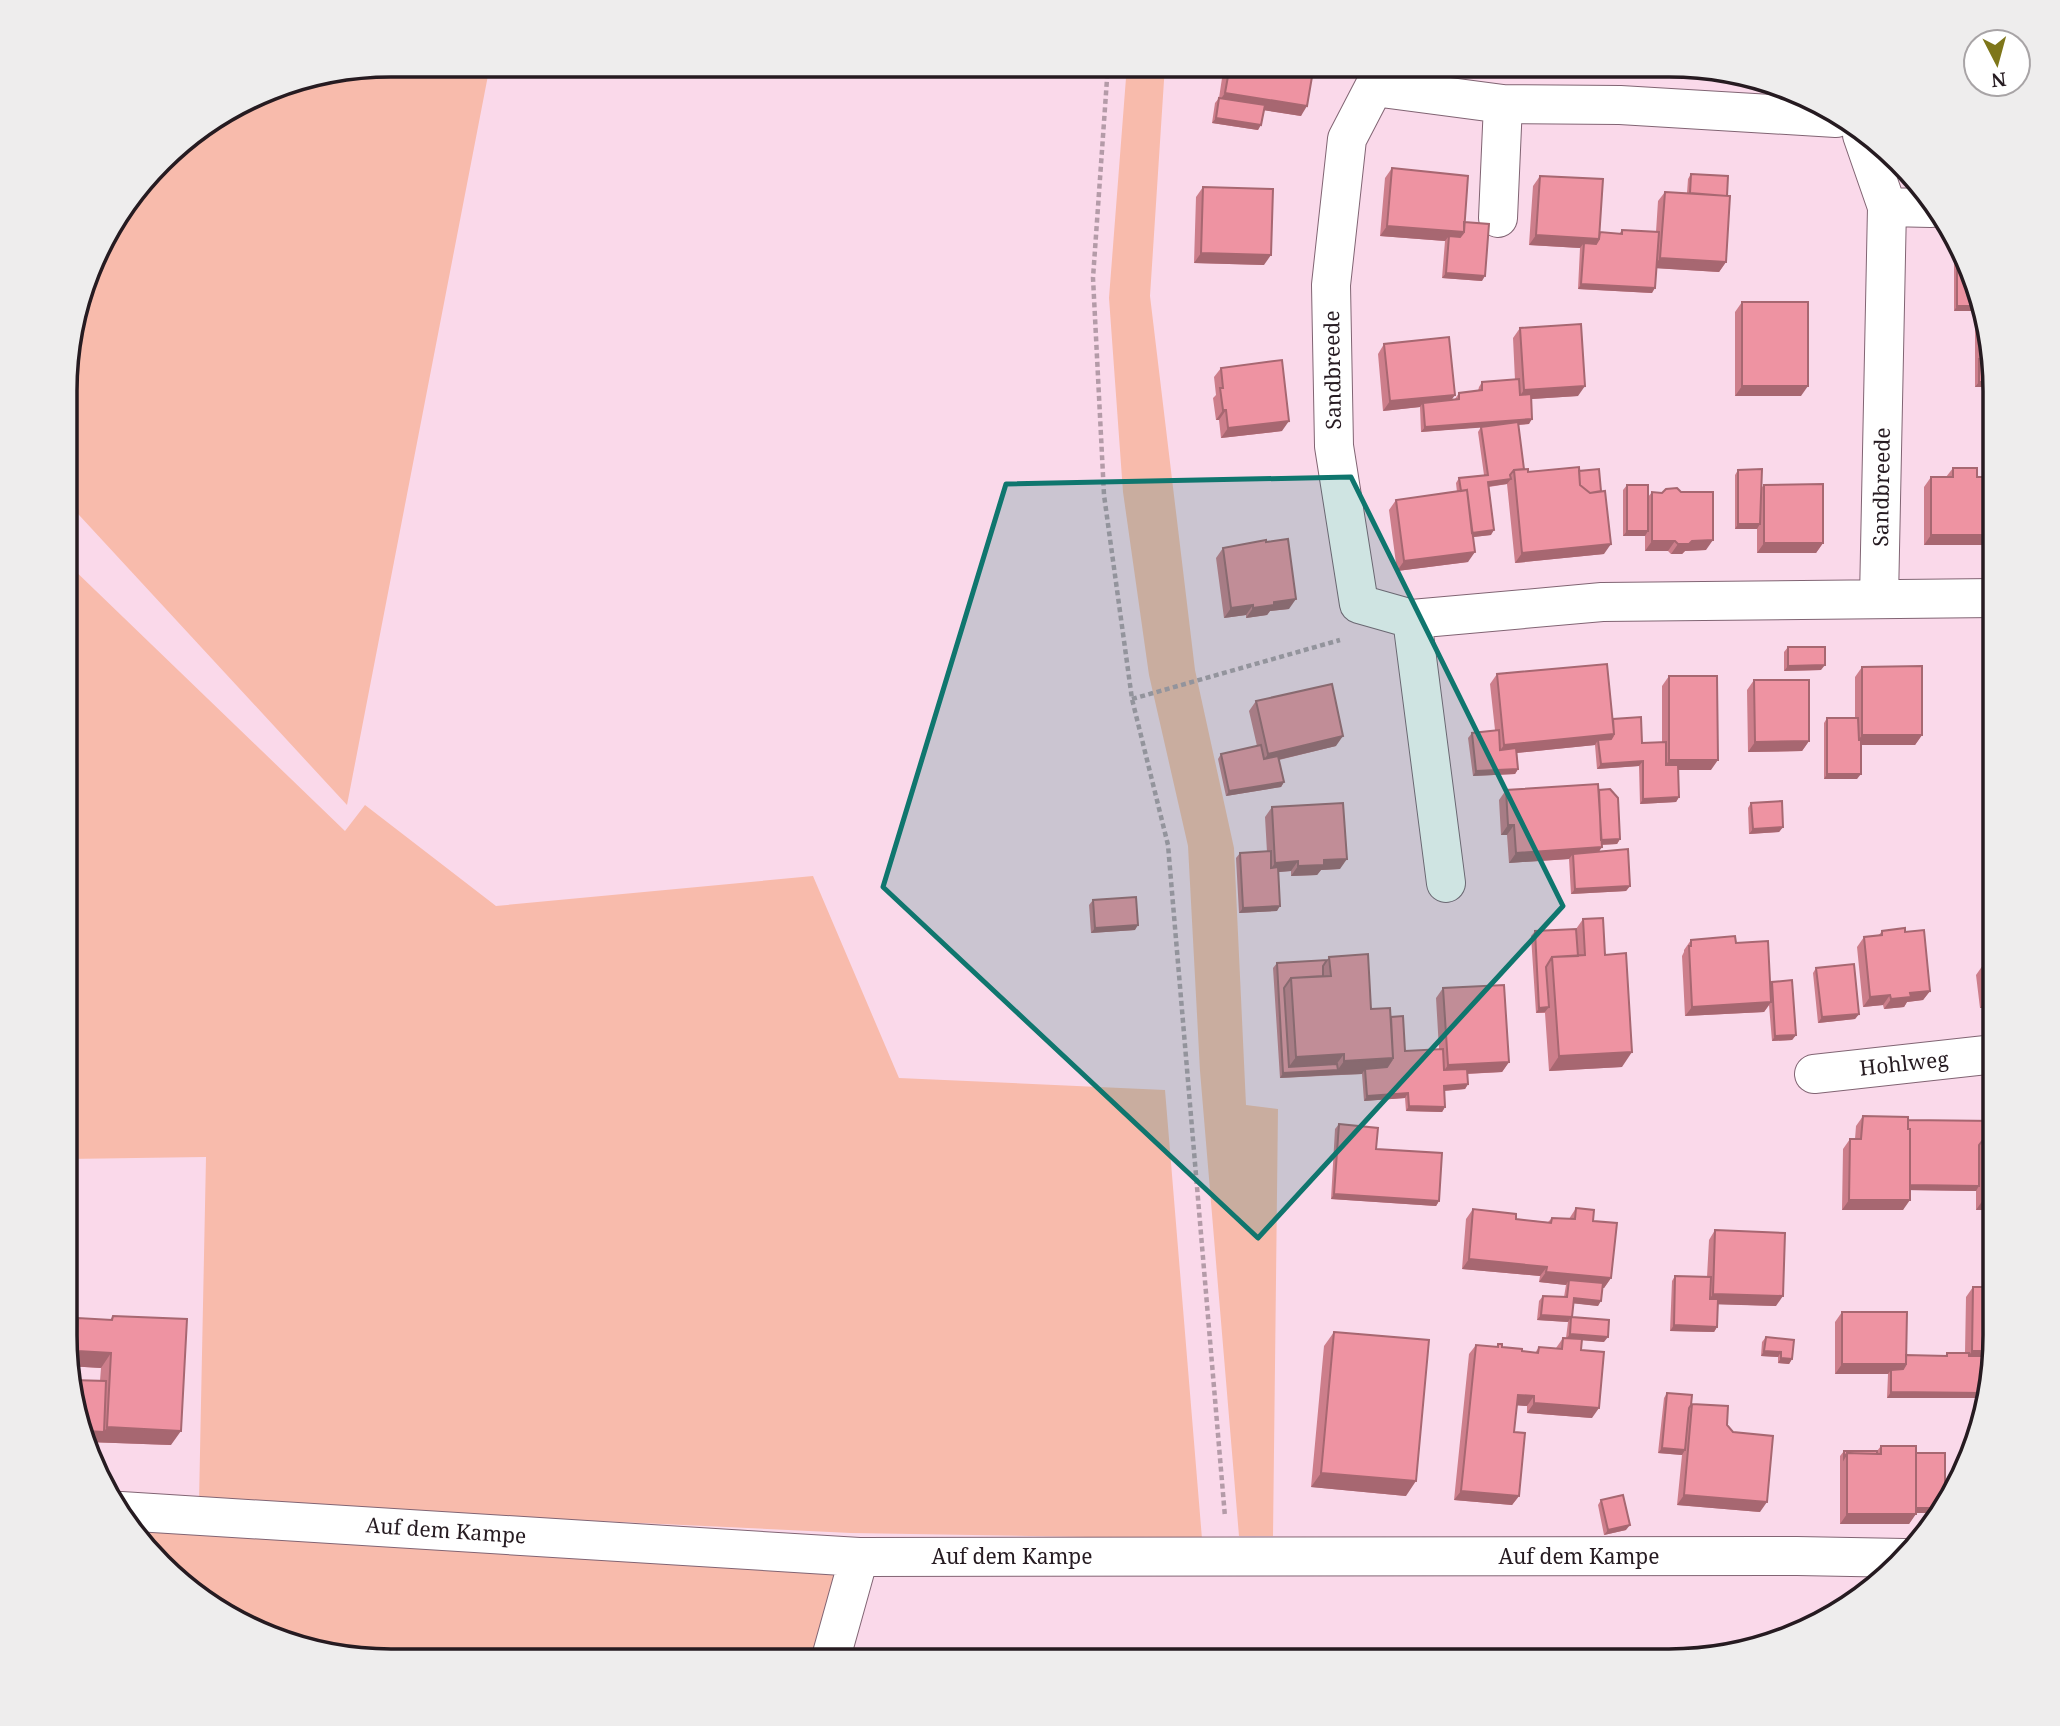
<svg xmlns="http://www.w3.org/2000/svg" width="2060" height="1726" font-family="'Noto Serif',serif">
<rect width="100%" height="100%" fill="#fad9ea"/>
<path fill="#f8bbac" d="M391,65H490L347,805L67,502L68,348L108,228L176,146L286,82Z
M1127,65H1165L1150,296L1195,670L1234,848L1246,1105L1278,1109L1273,1536H1239L1200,1071L1188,846L1149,675L1123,492L1109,298Z
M67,563L345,831L365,805L496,906L813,876L899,1078L1165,1090L1202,1539L851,1533L199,1502L206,1157L66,1159Z
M135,1529L829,1567L838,1583L815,1661H370L266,1636L161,1566Z"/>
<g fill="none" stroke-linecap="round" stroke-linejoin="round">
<defs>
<path id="minor" d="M1836,118L1620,105L1503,104L1374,87L1347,139L1331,285L1334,446L1359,604L1412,619L1602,602L1995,598
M1862,135L1887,207L1879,599
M1887,207L1931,208
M1498,218L1503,104
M1412,619L1446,883
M1814,1074L1995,1054
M121,1511L859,1557L1797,1556L1905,1558
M830,1661L859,1557"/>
</defs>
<use href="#minor" stroke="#816473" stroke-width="40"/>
<path stroke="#b49ba8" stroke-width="4.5" stroke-dasharray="5 3.5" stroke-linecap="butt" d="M1108,65L1093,278L1104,495L1132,699L1168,845L1225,1517
M1132,699L1340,640"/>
<use href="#minor" stroke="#fff" stroke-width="38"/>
</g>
<path fill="#cd7e8b" d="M1224,65H1314L1301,116L1264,110L1258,130L1212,123L1215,103L1219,98Z
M1392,168L1464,222L1482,281L1442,278L1445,241L1380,236L1385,178Z
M1691,174L1726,262L1719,272L1656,268L1652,293L1578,289L1580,248L1529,245L1533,186L1540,176L1600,232L1619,234L1622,230L1656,232L1658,201L1665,192L1687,193L1688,179Z
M1203,187L1264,265L1194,263L1196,197Z
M1957,259L1970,266L1994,387H1975V311H1954V264Z
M1742,302L1801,396H1735V312Z
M1520,328L1578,396L1531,399L1529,424L1518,425L1524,469L1528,472L1579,471L1604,554L1515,563L1507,484L1489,487L1491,535L1473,537L1468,562L1397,571L1389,510L1396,500L1457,492L1456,483L1459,478L1484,475L1478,432L1481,427L1421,432L1420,407L1383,411L1378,354L1384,344L1452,400L1455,399L1459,393L1478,391L1479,387L1482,382L1515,380L1513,338Z
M1221,368L1282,431L1221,438L1219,420H1216L1213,398L1216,395L1214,377Z
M1953,468L1977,477H1992V473L1995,469V540L1992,545H1924V487L1931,477H1946Z
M1738,470L1761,488L1764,485L1823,543L1816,553H1757V529H1735V475Z
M1627,485L1648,497L1652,492L1706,550L1685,551L1682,554H1671L1668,551H1645V536H1623V490Z
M1223,548L1289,609L1270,611L1267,615L1246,618V615L1224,618L1216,558Z
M1788,647L1821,670L1784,671V652Z
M1862,667L1922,735L1915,745H1861L1857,779H1824V723L1827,718H1855V677Z
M1497,674L1613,719L1642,743L1662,742V686L1669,676L1711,770H1679V797L1676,802L1640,804L1639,766L1597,769L1595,745L1517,753L1518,769L1515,774L1473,776L1468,738L1472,733L1495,730L1490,684Z
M1754,680L1809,741L1802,751L1748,752L1747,690Z
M1256,701L1336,746L1279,760L1284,782L1281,787L1226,796L1218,759L1221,754L1257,746L1249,711Z
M1506,790H1599L1620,839L1617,844L1602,845L1599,852L1630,886L1626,891L1571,894L1569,859L1509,863L1507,835H1501L1499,800Z
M1751,803L1783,827L1779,832L1749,834L1748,808Z
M1272,807L1340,869L1321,870L1317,875L1291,876V871L1278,872L1277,911L1239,913L1236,858L1240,853L1267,852L1265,817Z
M1093,900L1135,930L1091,933L1089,905Z
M1583,919L1605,955L1622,1067L1549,1071L1545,1013H1536L1531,936L1535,931L1576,929Z
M1882,931L1905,932L1930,991L1923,1000L1907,1002L1904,1007L1884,1009L1883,1005L1863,1007L1857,947L1864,937L1879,935Z
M1992,936H1995V1007L1980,1008L1976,975L1983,965L1987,964L1985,946Z
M1691,940L1736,943L1770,984L1772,982L1796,1035L1792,1040L1772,1041L1769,1005L1764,1012L1685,1016L1682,956L1684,952V950Z
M1329,957L1371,1009L1391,1017L1405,1051L1439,1049L1436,998L1443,988L1509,1062L1502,1072L1467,1074L1468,1084L1465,1089L1444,1091L1445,1107L1442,1112L1406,1111L1405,1098L1364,1101L1362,1074L1280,1078L1273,968L1277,963L1327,960Z
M1816,968L1859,1014L1855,1019L1818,1023L1813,973Z
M1863,1116L1908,1120L1995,1121V1210H1976V1191L1910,1190L1903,1210H1842L1843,1149L1850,1139H1855L1856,1126Z
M1339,1124L1376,1149L1439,1201L1436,1206L1331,1199L1335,1129Z
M1576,1208L1593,1221L1611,1278L1604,1288H1603L1598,1306L1573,1303L1572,1317L1604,1342L1582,1340L1581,1350L1592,1418L1527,1413V1406L1517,1405L1514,1432L1519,1496L1512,1505L1454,1500L1469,1354L1476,1345L1496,1347L1498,1344L1502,1347L1535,1353L1539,1347L1556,1348L1563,1338H1566L1568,1322L1537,1320L1539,1301L1543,1296L1564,1297L1566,1285L1539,1282L1540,1276L1462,1269L1466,1219L1473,1209L1516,1219L1548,1222L1552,1218L1569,1219Z
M1715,1230L1776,1306L1718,1304L1717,1327L1714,1332L1670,1331L1672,1281L1675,1276L1707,1277L1709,1240Z
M1973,1287L1995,1356L1983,1398H1887L1888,1374H1835V1322L1842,1312L1906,1355L1945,1356L1947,1353H1965L1966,1297Z
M113,1316L171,1445L88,1442L72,1380L100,1381L101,1368L68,1366L67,1361L68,1333L78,1318L110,1320Z
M1334,1332L1406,1496L1311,1487L1324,1346Z
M1766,1337L1792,1359L1789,1364L1778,1363V1357L1761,1356L1762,1342Z
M1667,1393L1691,1406L1692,1404L1727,1425L1760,1512L1677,1505L1682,1455L1658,1453L1664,1398Z
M1969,1436H1973L1963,1476V1446Z
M1881,1446L1916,1453V1513L1909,1524H1840V1456L1844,1451H1877Z
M1601,1500L1626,1530L1604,1535L1598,1505Z"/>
<path fill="#a76771" d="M1636,65H1675L1672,69L1634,68Z
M1225,93L1307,106L1301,116L1218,103Z
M1216,118L1261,125L1258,130L1212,123Z
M1387,226L1464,232L1457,242L1449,236L1445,241L1380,236Z
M1536,235L1599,239L1592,249L1584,243L1580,248L1529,245Z
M1201,253L1271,255L1264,265L1194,263Z
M1660,258L1726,262L1719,272L1653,268Z
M1446,273L1485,276L1482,281L1442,278Z
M1581,284L1655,288L1652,293L1578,289Z
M1957,306H1978V307L1975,311H1954Z
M1982,354H1988L1990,364L1979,359Z
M1979,382H1993L1994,387H1975Z
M1585,386L1578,396L1517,400L1524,390Z
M1742,386H1808L1801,396H1735Z
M1455,395L1448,405L1423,403L1420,407L1383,411L1390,401Z
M1223,410H1226L1219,420H1216Z
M1532,419L1529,424L1421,432L1425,427Z
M1289,421L1282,431L1221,438L1228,428Z
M1511,479L1507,484L1485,487L1488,482Z
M1738,524H1760L1757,529H1735Z
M1494,530L1491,535L1465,538L1468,533Z
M1627,531H1648L1645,536H1623Z
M1931,535H1995V540L1992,545H1924Z
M1713,540L1706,550L1685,551L1682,554H1671L1678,544L1692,541Z
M1652,541H1675L1668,551H1645Z
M1764,543H1823L1816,553H1757Z
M1611,544L1604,554L1515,563L1522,553Z
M1475,552L1468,562L1397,571L1404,561Z
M1296,599L1289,609L1270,611L1267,615L1246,618L1253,608L1274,602Z
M1253,605L1246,615L1224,618L1231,608Z
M1825,665L1821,670L1784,671L1788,666Z
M1614,734L1607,744L1598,740L1595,745L1497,755L1504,745Z
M1862,735H1922L1915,745H1855Z
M1343,736L1336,746L1261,764L1268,754Z
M1809,741L1802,751L1748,752L1755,742Z
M1669,760H1718L1711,770H1663Z
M1643,761L1639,766L1597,769L1601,764Z
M1518,769L1515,774L1473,776L1476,771Z
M1827,774H1861L1857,779H1824Z
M1284,782L1281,787L1226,796L1229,791Z
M1679,797L1676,802L1640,804L1643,799Z
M1508,825H1514L1507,835H1501Z
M1783,827L1779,832L1749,834L1753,829Z
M1620,839L1617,844L1594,845L1598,840Z
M1602,847L1595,857L1573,854L1569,859L1509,863L1516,853Z
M1347,859L1340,869L1321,870L1317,875L1291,876L1298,866L1324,860Z
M1298,861L1291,871L1268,873L1275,863Z
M1630,886L1626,891L1571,894L1575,889Z
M1280,906L1277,911L1239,913L1243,908Z
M1138,925L1135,930L1091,933L1095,928Z
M1930,991L1923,1000L1907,1002L1904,1007L1884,1009L1891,999L1910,993Z
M1890,995L1883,1005L1863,1007L1870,997Z
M1987,998H1995V1007L1980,1008Z
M1771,1002L1764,1012L1685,1016L1692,1007Z
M1549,1007L1545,1012L1536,1013L1539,1008Z
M1859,1014L1855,1019L1818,1023L1822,1017Z
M1796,1035L1792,1040L1772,1041L1775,1036Z
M1632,1052L1622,1067L1549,1071L1559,1056Z
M1344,1054L1333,1069L1285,1072L1296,1057Z
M1393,1058L1383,1072L1365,1069L1362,1074L1334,1075L1344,1061Z
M1509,1062L1502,1072L1441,1075L1448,1065Z
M1338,1070L1334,1075L1280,1078L1283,1073Z
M1468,1084L1465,1089L1441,1091L1444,1086Z
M1408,1093L1405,1098L1364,1101L1367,1096Z
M1409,1106L1445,1107L1442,1112L1406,1111Z
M1906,1185L1979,1186L1976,1191L1903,1190Z
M1334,1194L1439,1201L1436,1206L1331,1199Z
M1849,1200H1910L1903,1210H1842Z
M1983,1200H1995V1210H1976Z
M1469,1259L1547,1267L1540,1276L1462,1269Z
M1546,1272L1611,1278L1604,1288L1568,1285L1569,1280L1566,1285L1539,1282Z
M1713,1294L1783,1296L1776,1306L1706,1304Z
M1574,1298L1601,1301L1598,1306L1570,1303Z
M1541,1315L1571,1317L1568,1322L1537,1320Z
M1674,1325L1717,1327L1714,1332L1670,1331Z
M1570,1334L1608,1337L1604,1342L1566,1339Z
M77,1351L111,1353L101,1368L68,1366V1364Z
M1764,1351L1781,1352L1778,1357L1761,1356Z
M1972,1351H1995V1356L1965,1361Z
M1781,1358L1792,1359L1789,1364L1778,1363Z
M1842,1364H1906L1899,1374L1891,1370L1888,1374H1835Z
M1891,1392L1985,1393L1983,1398H1887Z
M1518,1395L1534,1396L1527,1406L1511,1405Z
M1534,1403L1599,1408L1592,1418L1527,1413Z
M107,1427L181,1431L171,1445L88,1442L86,1431L104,1432Z
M1662,1448L1685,1450L1682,1455L1658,1453Z
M1321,1473L1416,1481L1406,1496L1311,1487Z
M1461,1491L1519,1496L1512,1505L1454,1500Z
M1684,1495L1767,1502L1760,1512L1677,1505Z
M1913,1508H1941L1937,1513H1909Z
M1847,1514H1916L1909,1524H1840Z
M1630,1525L1626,1530L1604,1535L1608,1530Z"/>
<path fill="#ee93a2" stroke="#a76771" stroke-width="2" d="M1230,65H1314L1307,106L1225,93Z
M1219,98L1265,105L1261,125L1216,118Z
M1392,168L1468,176L1464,232L1387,226Z
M1691,174L1728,176L1727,196L1690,193Z
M1540,176L1603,179L1599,239L1536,235Z
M1203,187L1273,189L1271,255L1201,253Z
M1665,192L1730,196L1726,262L1660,258Z
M1464,222L1489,224L1485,276L1446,273L1449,236L1460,237L1464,232Z
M1622,230L1659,232L1655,288L1581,284L1584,243L1596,244L1599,239L1600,232L1622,234Z
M1957,259H1965L1970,266L1978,306H1957Z
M1742,302H1808V386H1742Z
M1581,324L1585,386L1524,390L1520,328Z
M1982,327L1988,354H1982Z
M1449,337L1455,395L1390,401L1384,344Z
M1979,359H1989L1993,382H1979Z
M1282,360L1289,421L1228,428L1226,410H1223L1220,388H1223L1221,368Z
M1519,379L1520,395L1531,394L1532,419L1425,427L1423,403L1459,399V393L1482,390V382Z
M1518,422L1524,469L1514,470L1510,475L1511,479L1488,482L1494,530L1472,533L1467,490L1461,491L1459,478L1488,475L1481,427Z
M1579,467L1580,485L1590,493L1605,491L1611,544L1522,553L1514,470L1528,469V472Z
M1953,468H1977V477H1995V535H1931V477H1953Z
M1599,469L1601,491L1590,493L1580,485L1579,471Z
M1762,469L1760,524H1738V470Z
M1823,484V543H1764V485Z
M1627,485H1648V531H1627Z
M1677,488L1681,492H1713V540L1692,541L1689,544H1678L1675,541H1652V492L1662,493L1666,489Z
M1467,490L1475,552L1404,561L1396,500Z
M1288,539L1296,599L1274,602V605L1253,608V605L1231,608L1223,548L1266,540V542Z
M1788,647H1825V665L1788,666Z
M1607,664L1614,734L1504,745L1497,674Z
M1922,666V735H1862V667Z
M1669,676H1717L1718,760H1669Z
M1754,680H1809V741L1755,742Z
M1332,684L1343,736L1268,754L1256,701Z
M1641,717L1642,743L1666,742V765H1678L1679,797L1643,799V761L1601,764L1598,740L1611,739L1614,734L1613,719Z
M1827,718H1858L1859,740H1861V774H1827Z
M1499,730L1500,750L1516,748L1518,769L1476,771L1472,733Z
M1261,745L1264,759L1278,756L1284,782L1229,791L1221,754Z
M1598,784L1602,847L1516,853L1514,825H1508L1506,790Z
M1610,789L1618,798L1620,839L1601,840L1599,790Z
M1782,801L1783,827L1753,829L1751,803Z
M1343,803L1347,859L1324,860V865L1298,866V861L1275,863L1272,807Z
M1628,849L1630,886L1575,889L1573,854Z
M1271,851V868L1278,867L1280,906L1243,908L1240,853Z
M1136,897L1138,925L1095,928L1093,900Z
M1603,918L1605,955L1626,953L1632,1052L1559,1056L1552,957L1585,955L1583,919Z
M1905,928V932L1924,930L1930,991L1910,993L1911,997L1891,999L1890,995L1870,997L1864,937L1882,935V931Z
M1576,929L1578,956L1552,957L1546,967L1549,1007L1539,1008L1535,931Z
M1735,936L1736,943L1768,941L1771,1002L1692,1007L1689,946H1691V940Z
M1992,936H1995V960Z
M1368,954L1371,1009L1390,1008L1393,1058L1344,1061V1054L1296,1057L1291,978L1331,976L1329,957Z
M1327,960L1323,966V976L1291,978L1284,988L1289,1067L1337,1064L1338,1070L1283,1073L1277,963Z
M1854,964L1859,1014L1822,1017L1816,968Z
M1995,964V998H1987L1983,965Z
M1792,980L1796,1035L1775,1036L1772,982Z
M1504,985L1509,1062L1448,1065L1443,988Z
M1403,1016L1405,1051L1443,1049L1444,1070L1467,1069L1468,1084L1444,1086L1445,1107L1409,1106L1408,1093L1367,1096L1365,1069L1387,1067L1393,1058L1391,1017Z
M1863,1116L1908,1117V1129H1910V1200H1849L1850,1139H1861Z
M1908,1120L1995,1121V1140H1983L1979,1145V1186L1910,1185V1129H1908Z
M1339,1124L1378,1128L1376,1149L1442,1153L1439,1201L1334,1194Z
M1983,1140H1995V1200H1983Z
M1576,1208L1594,1210L1593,1221L1617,1223L1611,1278L1546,1272L1547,1267L1469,1259L1473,1209L1516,1214V1219L1551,1223L1552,1218L1575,1219Z
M1715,1230L1785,1233L1783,1296L1713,1294Z
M1675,1276L1711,1277L1710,1299H1718L1717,1327L1674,1325Z
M1569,1280L1603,1283L1601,1301L1574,1298L1572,1317L1609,1320L1608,1337L1570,1334L1571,1317L1541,1315L1543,1296L1567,1297Z
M1973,1287H1995V1351H1972Z
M1842,1312H1907L1906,1364H1842Z
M113,1316L187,1319L181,1431L107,1427L111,1353L77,1351L78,1318L112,1320Z
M1334,1332L1429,1340L1416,1481L1321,1473Z
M1766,1337L1794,1340L1792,1359L1781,1358V1352L1764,1351Z
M1563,1338L1582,1339L1581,1350L1604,1352L1599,1408L1534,1403V1396L1518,1395L1514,1432L1525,1433L1519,1496L1461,1491L1476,1345L1498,1347V1344H1502V1347L1522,1349V1351L1538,1353L1539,1347L1562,1349Z
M1947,1353H1969V1356H1995L1985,1393L1891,1392V1370L1903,1369L1906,1364V1355L1947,1356Z
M72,1380L106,1381L104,1432L86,1431Z
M1667,1393L1692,1395L1691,1405L1689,1408L1685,1450L1662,1448Z
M1692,1404L1728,1406L1727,1425L1733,1432L1773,1436L1767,1502L1684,1495Z
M1969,1436H1973L1969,1450Z
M1881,1446H1916V1514H1847V1453L1881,1454Z
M1844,1451H1877V1454L1847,1453L1844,1458Z
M1916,1453H1945V1502L1941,1508H1916Z
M1623,1495L1630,1525L1608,1530L1601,1500Z"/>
<path fill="#0f766e" fill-opacity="0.2" stroke="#0f766e" stroke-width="5" stroke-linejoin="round" d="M1351,477L1563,906L1258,1238L883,887L1006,484Z"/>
<g text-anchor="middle" stroke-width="5" stroke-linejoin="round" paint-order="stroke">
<g font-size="21" fill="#261b21" stroke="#fff">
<text transform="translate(1333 370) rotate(-91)" y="7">Sandbreede</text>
<text transform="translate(1882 487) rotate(-89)" y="7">Sandbreede</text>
<text transform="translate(1904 1064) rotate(-6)" y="7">Hohlweg</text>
<text transform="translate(446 1531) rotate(4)" y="7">Auf dem Kampe</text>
<text x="1012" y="1564">Auf dem Kampe</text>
<text x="1579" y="1564">Auf dem Kampe</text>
</g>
</g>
<path d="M0 0H2060V1726H0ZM391 77H1669A314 314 0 0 1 1983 391V1335A314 314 0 0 1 1669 1649H391A314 314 0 0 1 77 1335V391A314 314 0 0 1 391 77Z" fill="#eeeded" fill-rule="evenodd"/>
<path fill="none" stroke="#261b21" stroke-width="3.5" d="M391 77H1669A314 314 0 0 1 1983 391V1335A314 314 0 0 1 1669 1649H391A314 314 0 0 1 77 1335V391A314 314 0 0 1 391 77Z"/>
<g transform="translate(1997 63) rotate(174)"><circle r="33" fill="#ffffff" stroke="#a8a4a6" stroke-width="2"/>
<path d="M0-5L12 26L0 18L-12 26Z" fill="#7e761a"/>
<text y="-10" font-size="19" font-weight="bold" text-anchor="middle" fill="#261b21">N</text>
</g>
</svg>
